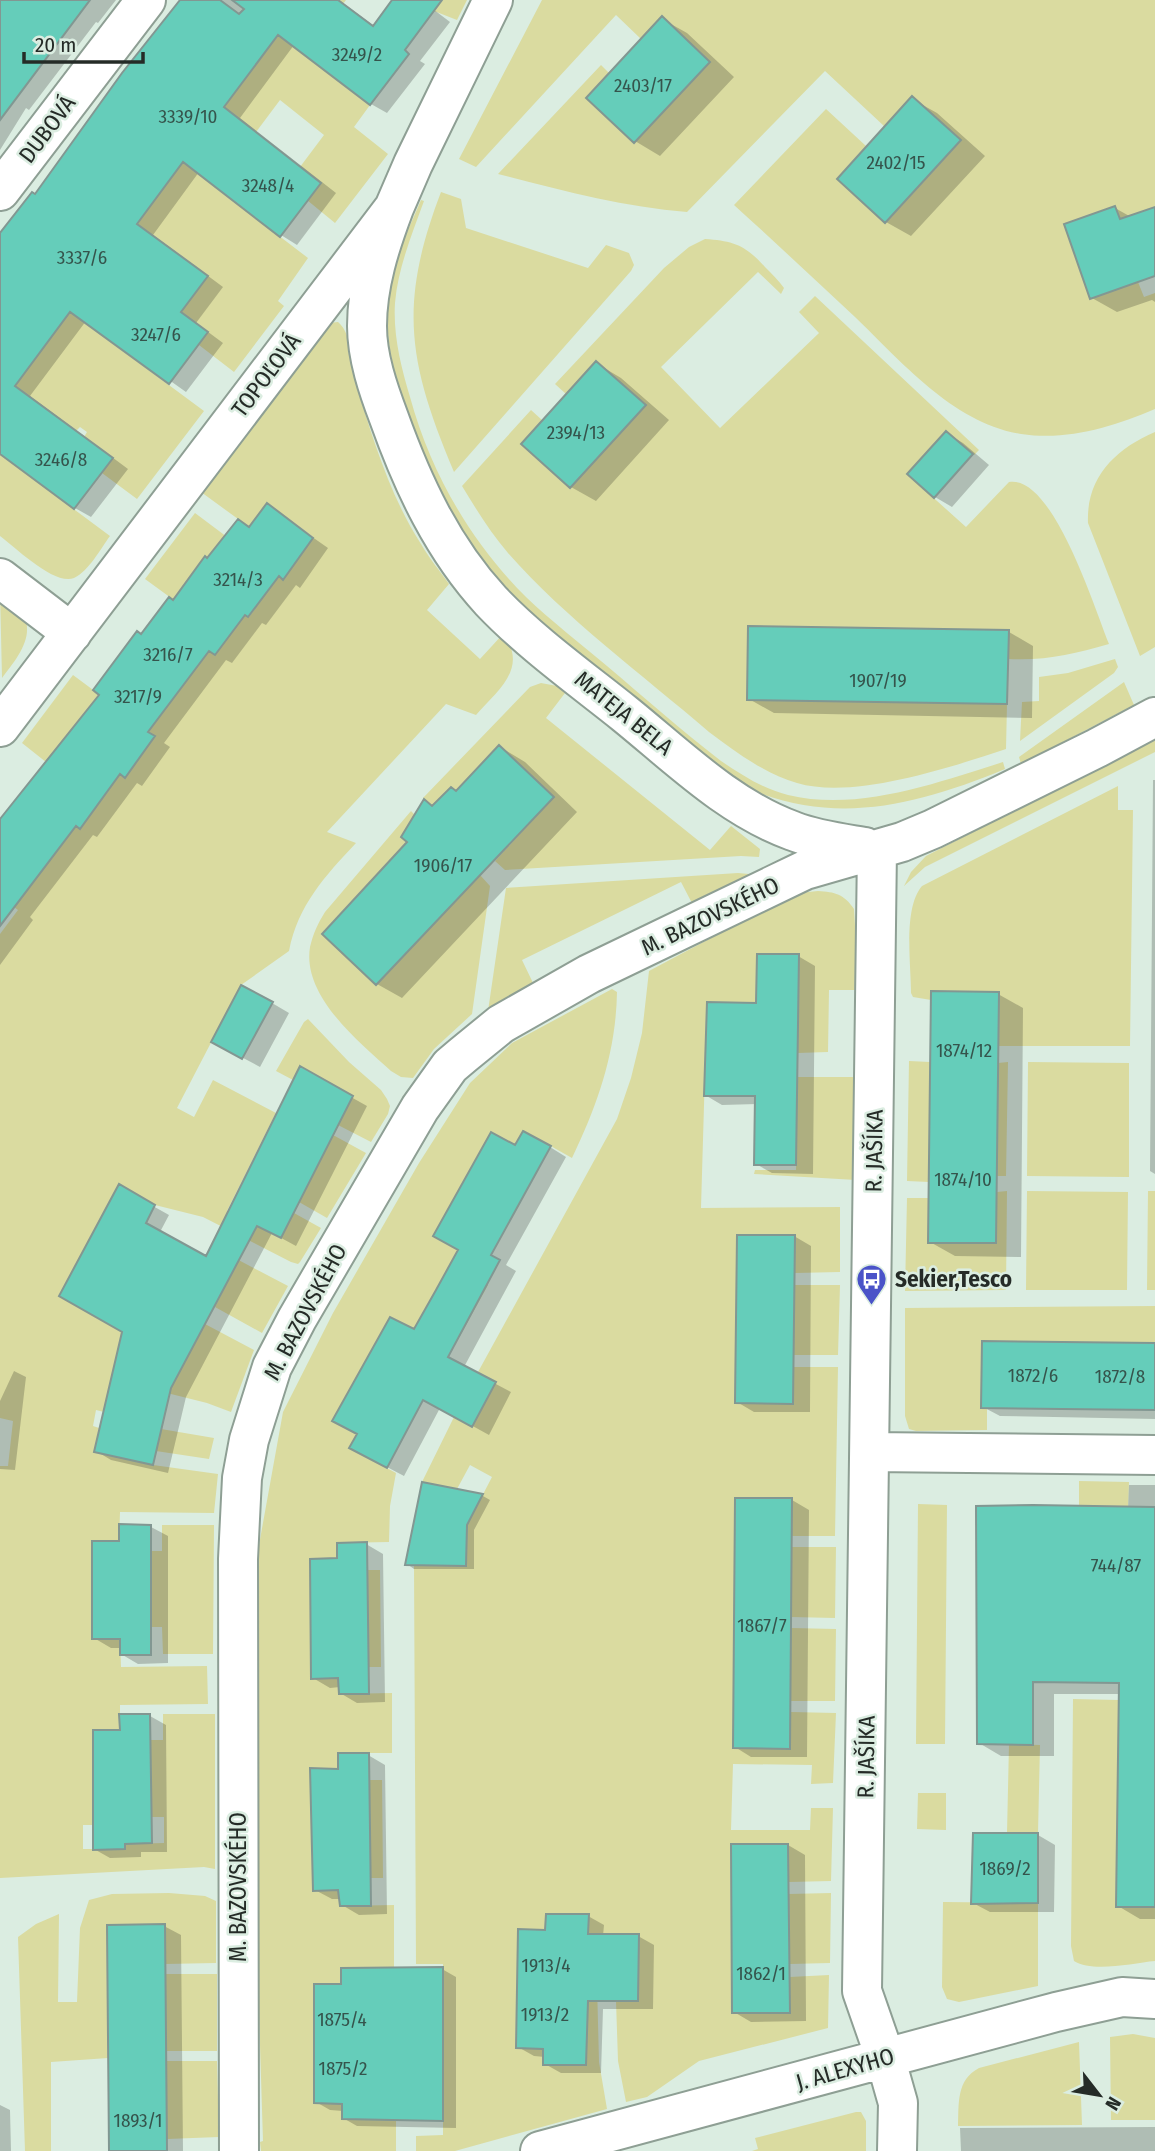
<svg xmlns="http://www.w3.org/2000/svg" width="1155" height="2151" font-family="'Fira Sans Condensed',sans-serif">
<rect width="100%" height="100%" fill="#dbede1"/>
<path fill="#dadba0" d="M305,0H346L304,55L370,105L354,127L388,154L335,223L307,200L321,183L300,167L324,135L280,100L215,187L308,258L278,301L284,306L234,372L199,345L208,332L181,312L104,337L204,411L137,499L102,473L113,458L84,437L87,432L80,427L76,431L46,410L9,461L110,536C101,548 89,571 74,578C55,586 16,548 0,536V438L7,396Z
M420,0H467L457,20L434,11Z
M542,0H1155V207L1120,219L1114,206L1064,224L1090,299L1138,282L1144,297L1155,293V409C1112,427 1068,441 1021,434C953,423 902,362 855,317C815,280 775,242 734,205L826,109L866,146L837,179L886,223L961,141L912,97L884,126L825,71L687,212C623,207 560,190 498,174L601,65L609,73L587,98L634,143L710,62L662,17L641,39L616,15L476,167L459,159Z
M441,192L461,199L466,228L588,268L606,245L629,253L634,265L631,271L454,472C408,362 398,305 441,192Z
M421,200L424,201C412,234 398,268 395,303C393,335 401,367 410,397C431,473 470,541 526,597C551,621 580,643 607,666C645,698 682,731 721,761C742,775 763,789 788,795C858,812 936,783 1003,762L1005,769C915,806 831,828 738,784C683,739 627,695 573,649C523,605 470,560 440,499C429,477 422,452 413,430C396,387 382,336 389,290C393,259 409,229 421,200Z
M705,239C734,241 745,245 765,267C772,274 779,281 784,288L781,294L758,272L661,367L720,428L819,333L799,312L815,296L979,450L974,455L945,431L907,474L966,527L1009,482C1053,474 1095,610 1109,644C1073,654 1046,661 1008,659L1009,630L748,626L747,699L1007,704L1006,749C951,767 854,800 797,783C764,773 737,753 709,732C643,675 565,618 508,553C490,532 476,509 462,486L531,410L542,420L570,488L645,405L596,361L566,394L555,384L664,268L689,247Z
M338,322C354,336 350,364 356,383C372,437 390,496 421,544C429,558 440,571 449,584L427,610L480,659L503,634C529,668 498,690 476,715L446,704L327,832L356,843C325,876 298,905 289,951L241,985L177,1108L194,1117L213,1080L276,1113L227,1211L280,1238L294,1213L321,1228L300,1262L298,1264L291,1262L203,1217L155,1205L122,1186L59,1296L90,1314L186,1360L205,1324L254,1350L231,1412L207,1403L111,1379L104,1412L96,1410L93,1426L99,1428L94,1452L153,1465L218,1474L214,1513L120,1512L119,1541L92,1542V1639H120L121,1667L207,1666L208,1704L120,1705V1730H93V1825H83V1849H125V1844L164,1843V1817H151L150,1740H163V1714H215V1869L204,1867L0,1878V1466H8L13,1421L0,1418V934L18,910L14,907L76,826L80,829L110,789L67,756L56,770L22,743L73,675L108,701L91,723L82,716L68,734L125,777L155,737L148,732L209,651L215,655L245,615L249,617L279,576L283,579L313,537L267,504L249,527L201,492L329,323Z
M1155,432V647L1140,656L1088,523C1086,478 1115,449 1155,432Z
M195,513L231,540L214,563L205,556L192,573L201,581L182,606L145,579Z
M0,591C7,598 19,606 23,614C36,637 15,661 2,678Z
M1115,659L1118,667L1114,673L1020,741L1022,702L1039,701V677L1068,673Z
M1124,682L1134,705L1021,764L1019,757Z
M541,683L557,686L565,693L546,718L710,850L731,826L760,849L759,857L741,856L505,870L495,861L554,797L500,745L456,791L451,787L432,806L423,798L530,687Z
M1155,739V752L925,867L904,886L911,872L926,856Z
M1118,786V810H1133L1130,1046H998L931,1000L913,997L911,993C911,964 903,908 922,886Z
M411,811L420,820L407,842L322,933L376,985L480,875L490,886L472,1014L434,1049L413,1078L401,1077L391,1071C359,1042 302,996 310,947C313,934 318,923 325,912Z
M738,873L760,875L694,907L681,882L522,960L534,985L488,1011L506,888Z
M818,891C835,892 844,894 854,909L859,990H829L828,1052L797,1053L799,954H757L756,1003H707L701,1208L840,1207V1272L795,1273V1237L737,1236L735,1403L793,1404L794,1367H838L835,1536H792V1498H735L733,1748L790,1749L791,1712L836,1713L833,1783L811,1784L812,1765L733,1764L731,1830H810L811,1808H833L831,1881L789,1882L788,1844H731L732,2012L790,2013V1977L829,1975L828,2028L699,2061L647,2097L626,2102L618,2061L616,2001L596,1944L599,2062L607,2109L455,2151H416V2136L443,2135V1964H416L414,1565H466L467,1525L492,1477L470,1465L457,1489L422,1482L454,1417L471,1427L496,1382L478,1372L617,1119L631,1078L642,1033L649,971L775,904L799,893Z
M612,989L617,992C616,1052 598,1104 572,1158L524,1131L515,1145L491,1132L434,1236L458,1250L451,1265L488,1285L460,1336L422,1315L414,1329L390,1317L333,1421L357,1434L350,1448L396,1473L390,1506L389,1542L337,1543V1558L310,1559L311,1679L338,1678L339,1694L392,1693V1753H338V1769L314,1891L338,1890L341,1906L394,1905V1967L341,1968V1984L314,1985V2103L342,2104V2119L396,2120V2151H261L260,2142L263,2141L257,1950L259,1545L283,1412L333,1313L419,1163L470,1083L512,1043Z
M308,1019L349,1062L381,1090L387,1099L390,1106L388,1114L371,1142L338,1125L353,1096L300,1066L293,1080L276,1071L304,1022Z
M909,1061L930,1062L929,1182L907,1181Z
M1008,1062L1006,1176H997L998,1063Z
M1028,1062L1129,1063V1177L1027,1176Z
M797,1077H857L856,1180L754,1174L755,1170H796Z
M333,1135L366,1153L327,1218L299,1202Z
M1007,1191L1006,1290L905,1291L907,1198H928V1243H996L997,1192Z
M1027,1191L1128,1192L1127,1290H1026Z
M1148,1191H1155V1290H1147Z
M229,1255L288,1286L262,1333L215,1307L233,1271Z
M794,1285H840L838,1355H793Z
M1155,1306V1343L983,1341L981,1407L987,1408V1430L916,1431L909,1429L905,1416V1308Z
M161,1429L214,1438L209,1459L156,1451Z
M1079,1481L1129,1482L1128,1507H1079Z
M918,1504L947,1505L945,1744H916Z
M162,1525H214L213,1654H163L162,1627H150V1551H162Z
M792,1547H836L835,1618L791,1617Z
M367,1570H380L381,1667H368Z
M791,1628L836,1629L835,1701H791Z
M1073,1699L1119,1700L1116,1907H1155V1961C1133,1963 1093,1973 1074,1961L1071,1946Z
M1009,1744L1040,1745L1038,1833H1007Z
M369,1780H382L383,1878H370Z
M918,1793H946V1830L917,1829Z
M169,1893L205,1896L216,1901V1963L165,1964L164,1924L107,1925L108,2058L51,2062V2151H25L18,1937L36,1924L59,1914L58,2002H77L80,1928L89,1900L112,1894Z
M831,1893L830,1963L790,1964L789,1894Z
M943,1902L1038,1903V1986L959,2002L947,1999L942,1987Z
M165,1974H217V2051H166Z
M1133,2034L1155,2038V2120H1111L1110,2037Z
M1079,2042L1082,2125L958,2126C959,2104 956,2080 979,2068Z
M166,2061H217L219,2137L167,2139Z
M856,2112H861L866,2121V2151H752L758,2149L755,2138Z"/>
<path fill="#0003" d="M0,0H116L98,23L96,22L29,110L26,108L0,150Z
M180,0H339L374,26L394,0H421L450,22L420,61L425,64L387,113L371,104L294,45L240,118L336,193L297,245L281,235L199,172L153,235L223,287L196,323L223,343L186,392L86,321L30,396L128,469L91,517L75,508L0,452V235L36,196Z
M662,19L687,33L734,77L660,156L635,141Z
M912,99L937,113L985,156L911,236L886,222L839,179Z
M1115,208L1131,217L1155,209V302L1152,300L1117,312L1092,298Z
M596,363L621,378L669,420L596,501L571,487Z
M946,433L963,443L989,465L952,507L935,497L909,474Z
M268,506L328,548L300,588L296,585L266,625L262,623L232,663L226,660L164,743L170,747L142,786L137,783L97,837L93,835L30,917L33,920L0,965V823L102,694L142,636L208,560L251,528Z
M1009,632L1033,646L1032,718L774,713L749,699Z
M500,747L525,762L577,812L402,998L377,984L410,842L425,801L434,807L457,792Z
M1153,780H1155V1174L1150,1171Z
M798,956L815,966L813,1174L772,1173L756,1164L757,1104L722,1105L705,1095L758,1004Z
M998,994L1023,1008L1021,1257L955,1256L930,1242Z
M272,1003L289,1013L260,1067L230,1051Z
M301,1069L367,1106L296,1246L272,1233L186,1397L168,1473L111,1460L96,1451L124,1331L119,1187L169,1215L160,1232L206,1258Z
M516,1147H550L566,1157L506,1265L516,1271L464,1367L511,1392L489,1435L440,1408L404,1476L368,1457L414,1331Z
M794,1236L811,1246L810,1412H754L737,1402Z
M1155,1345V1419L1000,1416L983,1407Z
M14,1371L26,1377L15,1470L0,1469V1401Z
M423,1484L483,1496L490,1500L474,1530V1569H414L407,1564Z
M1129,1485H1155V1919H1140L1118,1906L1121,1694H1054V1756H1001L979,1743L1128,1509Z
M737,1500H792L809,1510L807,1757H751L735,1747Z
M151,1527L168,1536V1663L138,1664L121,1654V1648H111L94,1638L121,1542Z
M366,1544L383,1554L385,1702L357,1703L340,1693V1687L330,1688L313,1678L338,1560Z
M150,1716L166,1725L167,1852H141V1857L110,1858L94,1849L121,1731Z
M368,1755L385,1765L387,1914L359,1915L342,1905L341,1899H332L315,1890L340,1771Z
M1038,1835L1055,1845L1054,1912H990L973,1903Z
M733,1845H788L805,1855L806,2021L751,2022L734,2012Z
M588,1916L604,1925L603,1936H638L654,1945L653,2009H603L601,2073H561L545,2064V2057L534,2056L518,2047L547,1931Z
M164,1926L181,1935L183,2151H110Z
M442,1969L456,1977V2128L357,2126L343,2118V2111L330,2110L316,2102L343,1986Z
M0,2105L10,2110L11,2151H0Z
M1155,2127V2151H961L960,2128Z"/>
<path fill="#65cdba" stroke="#829792" stroke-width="2" d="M0,0H90L0,120Z
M180,0H220L239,14L244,9L232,0H338L373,26L392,0H442L405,50L409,54L370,105L278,35L224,107L321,183L280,237L183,162L137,224L208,276L181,312L208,332L169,384L70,312L15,386L113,458L74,509L0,454V233L32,192L35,194L122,73Z
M662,16L710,62L634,143L586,98Z
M912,96L961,140L885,223L837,179Z
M1115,206L1120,219L1155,207V276L1090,299L1064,224Z
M596,361L646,405L570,488L521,444Z
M946,431L973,454L934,498L907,474Z
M267,503L313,538L283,580L279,576L248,617L245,615L215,655L209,651L148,732L155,736L125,778L120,774L80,829L76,826L0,926V819L99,695L93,690L137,631L141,634L169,597L173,600L205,556L207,558L238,519L249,527Z
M748,626L1009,630L1007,704L747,700Z
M499,745L554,797L376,985L322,934L407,842L401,837L424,799L432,806L451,787L456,791Z
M757,954H799L796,1165H754L755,1096H704L707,1002L756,1003Z
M241,985L273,1002L242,1059L211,1042Z
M931,991L999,992L996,1243H928Z
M300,1066L353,1096L281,1238L257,1226L171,1388L153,1465L94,1452L122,1332L59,1296L119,1184L155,1205L146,1223L206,1256Z
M523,1131L551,1146L491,1255L500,1260L448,1357L496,1382L472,1427L423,1400L387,1468L349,1448L357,1434L332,1421L390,1317L414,1329L436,1290L458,1250L433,1236L491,1132L515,1145Z
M737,1235H795L793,1404L735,1403Z
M982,1341L1155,1343V1410L981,1408Z
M422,1482L483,1494L467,1525L466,1566L405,1565Z
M735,1498H792L790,1749L733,1748Z
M1033,1505L1155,1507V1907H1116L1119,1683L1033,1682V1745L977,1744L976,1506Z
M119,1524L151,1525V1655H120V1639H92V1541H119Z
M367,1542L369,1694H339L338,1678L311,1679L310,1559L337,1558V1543Z
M119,1714H150L152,1843L125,1844V1849L93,1850V1730H120Z
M338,1753H369L371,1906H340L338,1890L313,1891L310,1768L338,1769Z
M973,1833H1038V1903L971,1904Z
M731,1844H788L790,2013H732Z
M546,1914H589L588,1934H639L638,2001H588L586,2065H543V2049L516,2048L518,1929L545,1930Z
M165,1924L167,2151H109L107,1925Z
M443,1967V2121L342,2119V2104L314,2103V1984H341V1968Z"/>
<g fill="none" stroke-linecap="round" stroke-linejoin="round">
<defs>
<path id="minor" d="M0,191L146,0
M394,208C380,245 367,285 367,326C367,357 378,389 389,418C413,485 443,549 491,601C531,643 580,678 625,714C677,756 729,808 793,831C816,840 841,843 865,847
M0,578L72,633
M0,727L394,208L413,164L493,0
M877,849L862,1991L885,2057L898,2103L897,2151
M870,1452L1155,1455
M239,2151L238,1559L242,1478L249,1440L272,1367L297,1319L420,1108L450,1066L463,1055L501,1024L589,974L805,870L902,842L933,829L1097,748L1155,717
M540,2151L1056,2012L1122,1997L1155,1999"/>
</defs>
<use href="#minor" stroke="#8e9f94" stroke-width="42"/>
<use href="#minor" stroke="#fff" stroke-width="38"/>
</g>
<defs>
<symbol id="bus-pin" viewBox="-11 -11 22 30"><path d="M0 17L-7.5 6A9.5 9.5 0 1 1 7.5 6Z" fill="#4a53c8" stroke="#dbede1"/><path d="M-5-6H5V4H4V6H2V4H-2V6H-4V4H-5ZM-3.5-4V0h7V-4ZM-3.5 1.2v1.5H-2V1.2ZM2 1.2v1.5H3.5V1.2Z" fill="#fff"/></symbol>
</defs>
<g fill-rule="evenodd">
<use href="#bus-pin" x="854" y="1262" width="35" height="47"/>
</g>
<g text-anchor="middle" stroke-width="5" stroke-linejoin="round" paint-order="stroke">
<g font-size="19" fill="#35544c">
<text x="357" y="61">3249/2</text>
<text x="643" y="92">2403/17</text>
<text x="188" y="123">3339/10</text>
<text x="896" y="169">2402/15</text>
<text x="268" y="192">3248/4</text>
<text x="82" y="264">3337/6</text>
<text x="156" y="341">3247/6</text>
<text x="576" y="439">2394/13</text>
<text x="61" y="466">3246/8</text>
<text x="238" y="586">3214/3</text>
<text x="168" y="661">3216/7</text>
<text x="878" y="687">1907/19</text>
<text x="138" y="703">3217/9</text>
<text x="443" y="872">1906/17</text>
<text x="964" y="1057">1874/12</text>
<text x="963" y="1186">1874/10</text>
<text x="1033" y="1382">1872/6</text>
<text x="1120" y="1383">1872/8</text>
<text x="1116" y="1572">744/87</text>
<text x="762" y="1632">1867/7</text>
<text x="1005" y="1875">1869/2</text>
<text x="546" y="1972">1913/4</text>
<text x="761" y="1980">1862/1</text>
<text x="545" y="2021">1913/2</text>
<text x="342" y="2026">1875/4</text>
<text x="343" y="2075">1875/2</text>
<text x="138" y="2127">1893/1</text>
</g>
<g font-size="23" fill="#252b27" stroke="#dbede1">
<text transform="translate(47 129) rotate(-53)" y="8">DUBOVÁ</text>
<text transform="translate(266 375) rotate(-53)" y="8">TOPOĽOVÁ</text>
<text transform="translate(624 713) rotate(39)" y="8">MATEJA BELA</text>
<text transform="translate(710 916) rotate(-26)" y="8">M. BAZOVSKÉHO</text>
<text transform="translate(874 1151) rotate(-89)" y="8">R. JAŠÍKA</text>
<text transform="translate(305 1312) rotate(-62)" y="8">M. BAZOVSKÉHO</text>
<text transform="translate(866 1757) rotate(-89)" y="8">R. JAŠÍKA</text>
<text transform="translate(238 1887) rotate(-90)" y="8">M. BAZOVSKÉHO</text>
<text transform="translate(845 2069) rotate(-16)" y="8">J. ALEXYHO</text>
</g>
<g font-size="23" font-weight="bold" fill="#252b27" stroke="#dbede1" text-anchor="start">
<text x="895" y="1287">Sekier,Tesco</text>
</g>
</g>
<g transform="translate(1099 2095) rotate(121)" stroke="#dbede1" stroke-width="5" paint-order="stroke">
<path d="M0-5L12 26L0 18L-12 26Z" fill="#252b27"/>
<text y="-10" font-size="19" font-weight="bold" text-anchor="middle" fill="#252b27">N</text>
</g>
<path d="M24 52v10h119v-10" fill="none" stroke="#252b27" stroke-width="3.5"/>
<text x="35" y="52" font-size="21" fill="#252b27" stroke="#dbede1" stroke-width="5" paint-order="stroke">20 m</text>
</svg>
